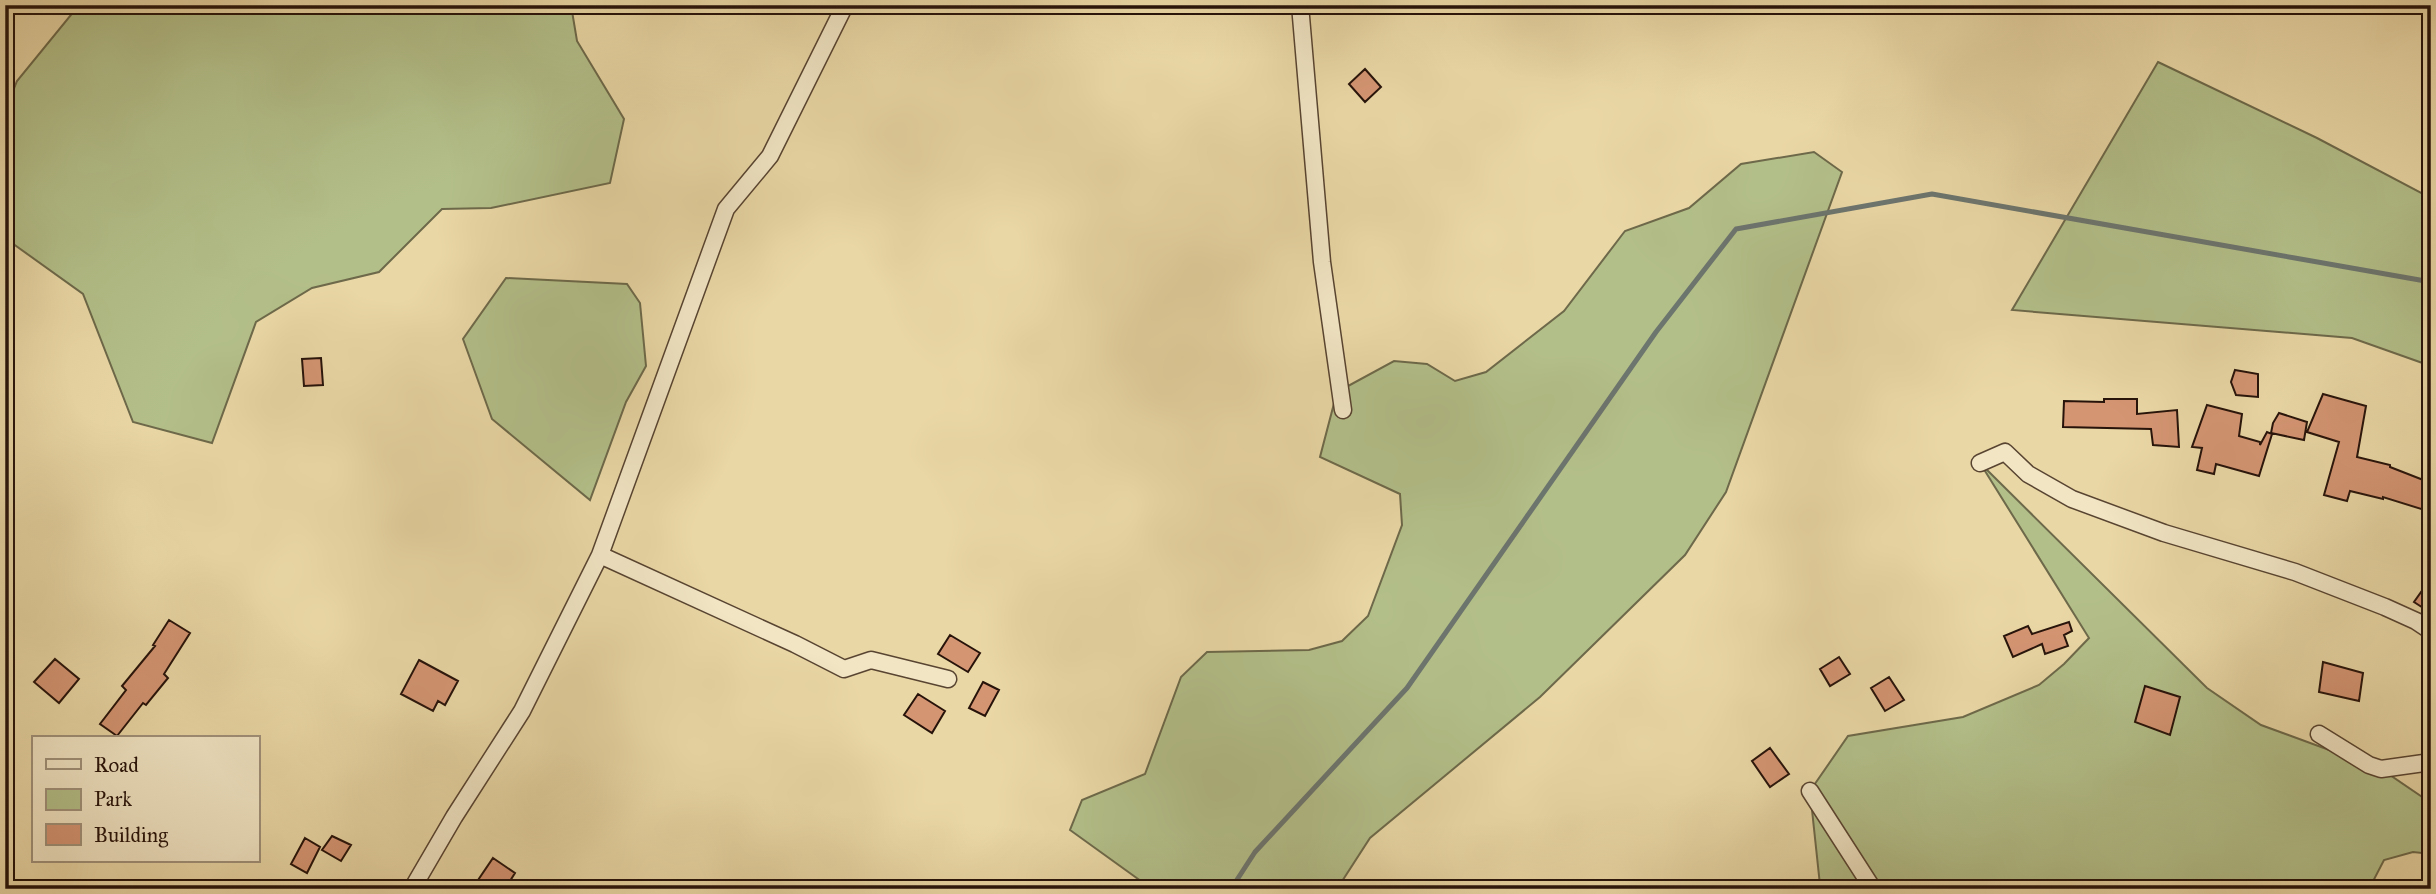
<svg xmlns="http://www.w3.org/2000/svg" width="2436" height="894" font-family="'IM FELL Great Primer',serif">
<rect width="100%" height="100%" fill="#e9d7a5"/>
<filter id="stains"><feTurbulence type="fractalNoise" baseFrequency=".00286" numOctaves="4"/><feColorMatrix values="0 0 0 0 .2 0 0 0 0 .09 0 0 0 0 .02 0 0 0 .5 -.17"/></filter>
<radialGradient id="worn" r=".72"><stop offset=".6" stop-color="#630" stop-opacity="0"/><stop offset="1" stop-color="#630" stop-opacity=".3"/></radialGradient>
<path fill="#b3bf89" stroke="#6d694a" stroke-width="2" d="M79,5H571L577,41L624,119L610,183L491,208L442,209L379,272L312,288L256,322L212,443L133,422L83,294L5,238V111L17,81Z
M2158,62L2317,138L2431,198V366L2352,338L2012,310Z
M1814,152L1842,172L1726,492L1685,555L1540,697L1370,838L1337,889H1152L1070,830L1082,800L1145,774L1181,677L1207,652L1309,650L1342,641L1368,616L1402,525L1400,494L1320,457L1337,392L1394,361L1427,364L1455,381L1486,372L1564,311L1625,231L1689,208L1741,164Z
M506,278L627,284L640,303L646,366L626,402L590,500L492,419L463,339Z
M1980,463L2207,688L2261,725L2381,769L2431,803V854L2413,852L2384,860L2369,889H1824L1820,885L1810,791L1848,736L1963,717L2039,685L2064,664L2089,638Z"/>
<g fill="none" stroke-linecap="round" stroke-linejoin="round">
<path stroke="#6c756e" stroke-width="5" d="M1231,889L1255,852L1407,688L1656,332L1736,229L1932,194L2431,282"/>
</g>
<path fill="#d49573" stroke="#27130a" stroke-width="2" d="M1365,69L1381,87L1365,102L1349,84Z
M321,358L323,385L304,386L302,359Z
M2235,370L2258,374V397L2236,395L2231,382Z
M2323,394L2366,406L2357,457L2390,465V467L2431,483V512L2383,497V499L2350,491L2347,501L2324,495L2339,442L2307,432Z
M2104,399H2137V414L2177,410L2179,447L2153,445L2151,429L2063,427L2064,401L2104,402Z
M2207,405L2242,414L2239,436L2260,442V445L2267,432L2272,434L2259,476L2216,464L2214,474L2197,470L2202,448L2192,447Z
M2279,413L2307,422L2304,440L2271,433L2273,423Z
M2431,578V613L2414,602Z
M169,620L190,633L164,674L168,678L146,705L143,703L117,736L100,724L126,690L122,686L155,646L153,645Z
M2069,622L2072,631L2064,635L2068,646L2045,654L2042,644L2013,657L2004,636L2028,626L2032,634Z
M950,635L980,653L968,672L938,654Z
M1839,657L1850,674L1830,686L1820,669Z
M55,659L79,679L59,703L34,682Z
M419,660L458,681L445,705L438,701L433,711L401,694Z
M2323,662L2363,673L2359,701L2319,692Z
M1889,677L1904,700L1885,711L1871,688Z
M983,682L999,690L985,716L969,708Z
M2145,686L2180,697L2170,735L2135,722Z
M918,694L945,711L932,733L904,715Z
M1770,748L1789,774L1770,787L1752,761Z
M332,836L351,845L341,861L322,850Z
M305,838L320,847L307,873L291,864Z
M493,858L515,873L505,889H472Z"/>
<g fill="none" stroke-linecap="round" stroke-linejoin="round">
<defs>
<path id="minor" d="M1300,5L1322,262L1343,410
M1980,463L2005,452L2028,474L2072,499L2164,533L2295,572L2385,607L2416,621L2431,631
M600,555L795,644L844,669L871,660L948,679
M2319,734L2369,765L2381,769L2431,762
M1810,791L1873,889
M412,889L454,817L522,711L600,555L726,209L770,156L845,5"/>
</defs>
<use href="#minor" stroke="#584431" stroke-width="19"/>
<use href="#minor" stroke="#f1e5c4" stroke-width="16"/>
</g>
<rect width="2436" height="894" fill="none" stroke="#e9d7a5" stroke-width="28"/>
<rect x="7" y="7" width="2422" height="880" fill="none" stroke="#27130a" stroke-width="3.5"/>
<rect x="14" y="14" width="2408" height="866" fill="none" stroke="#27130a" stroke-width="2"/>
<rect x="32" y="736" width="228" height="126" fill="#f1e5c4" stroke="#a0917a" stroke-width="2"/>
<rect x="46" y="759" width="35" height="10" fill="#f1e5c4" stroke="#a0917a" stroke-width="2"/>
<text x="94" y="772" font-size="21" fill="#27130a">Road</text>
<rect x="46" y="789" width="35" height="21" fill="#b3bf89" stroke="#a0917a" stroke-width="2"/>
<text x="94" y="806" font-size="21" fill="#27130a">Park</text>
<rect x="46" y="824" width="35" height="21" fill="#d49573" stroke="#a0917a" stroke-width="2"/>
<text x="94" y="842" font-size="21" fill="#27130a">Building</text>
<rect width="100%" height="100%" filter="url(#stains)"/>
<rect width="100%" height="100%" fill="url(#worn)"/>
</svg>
